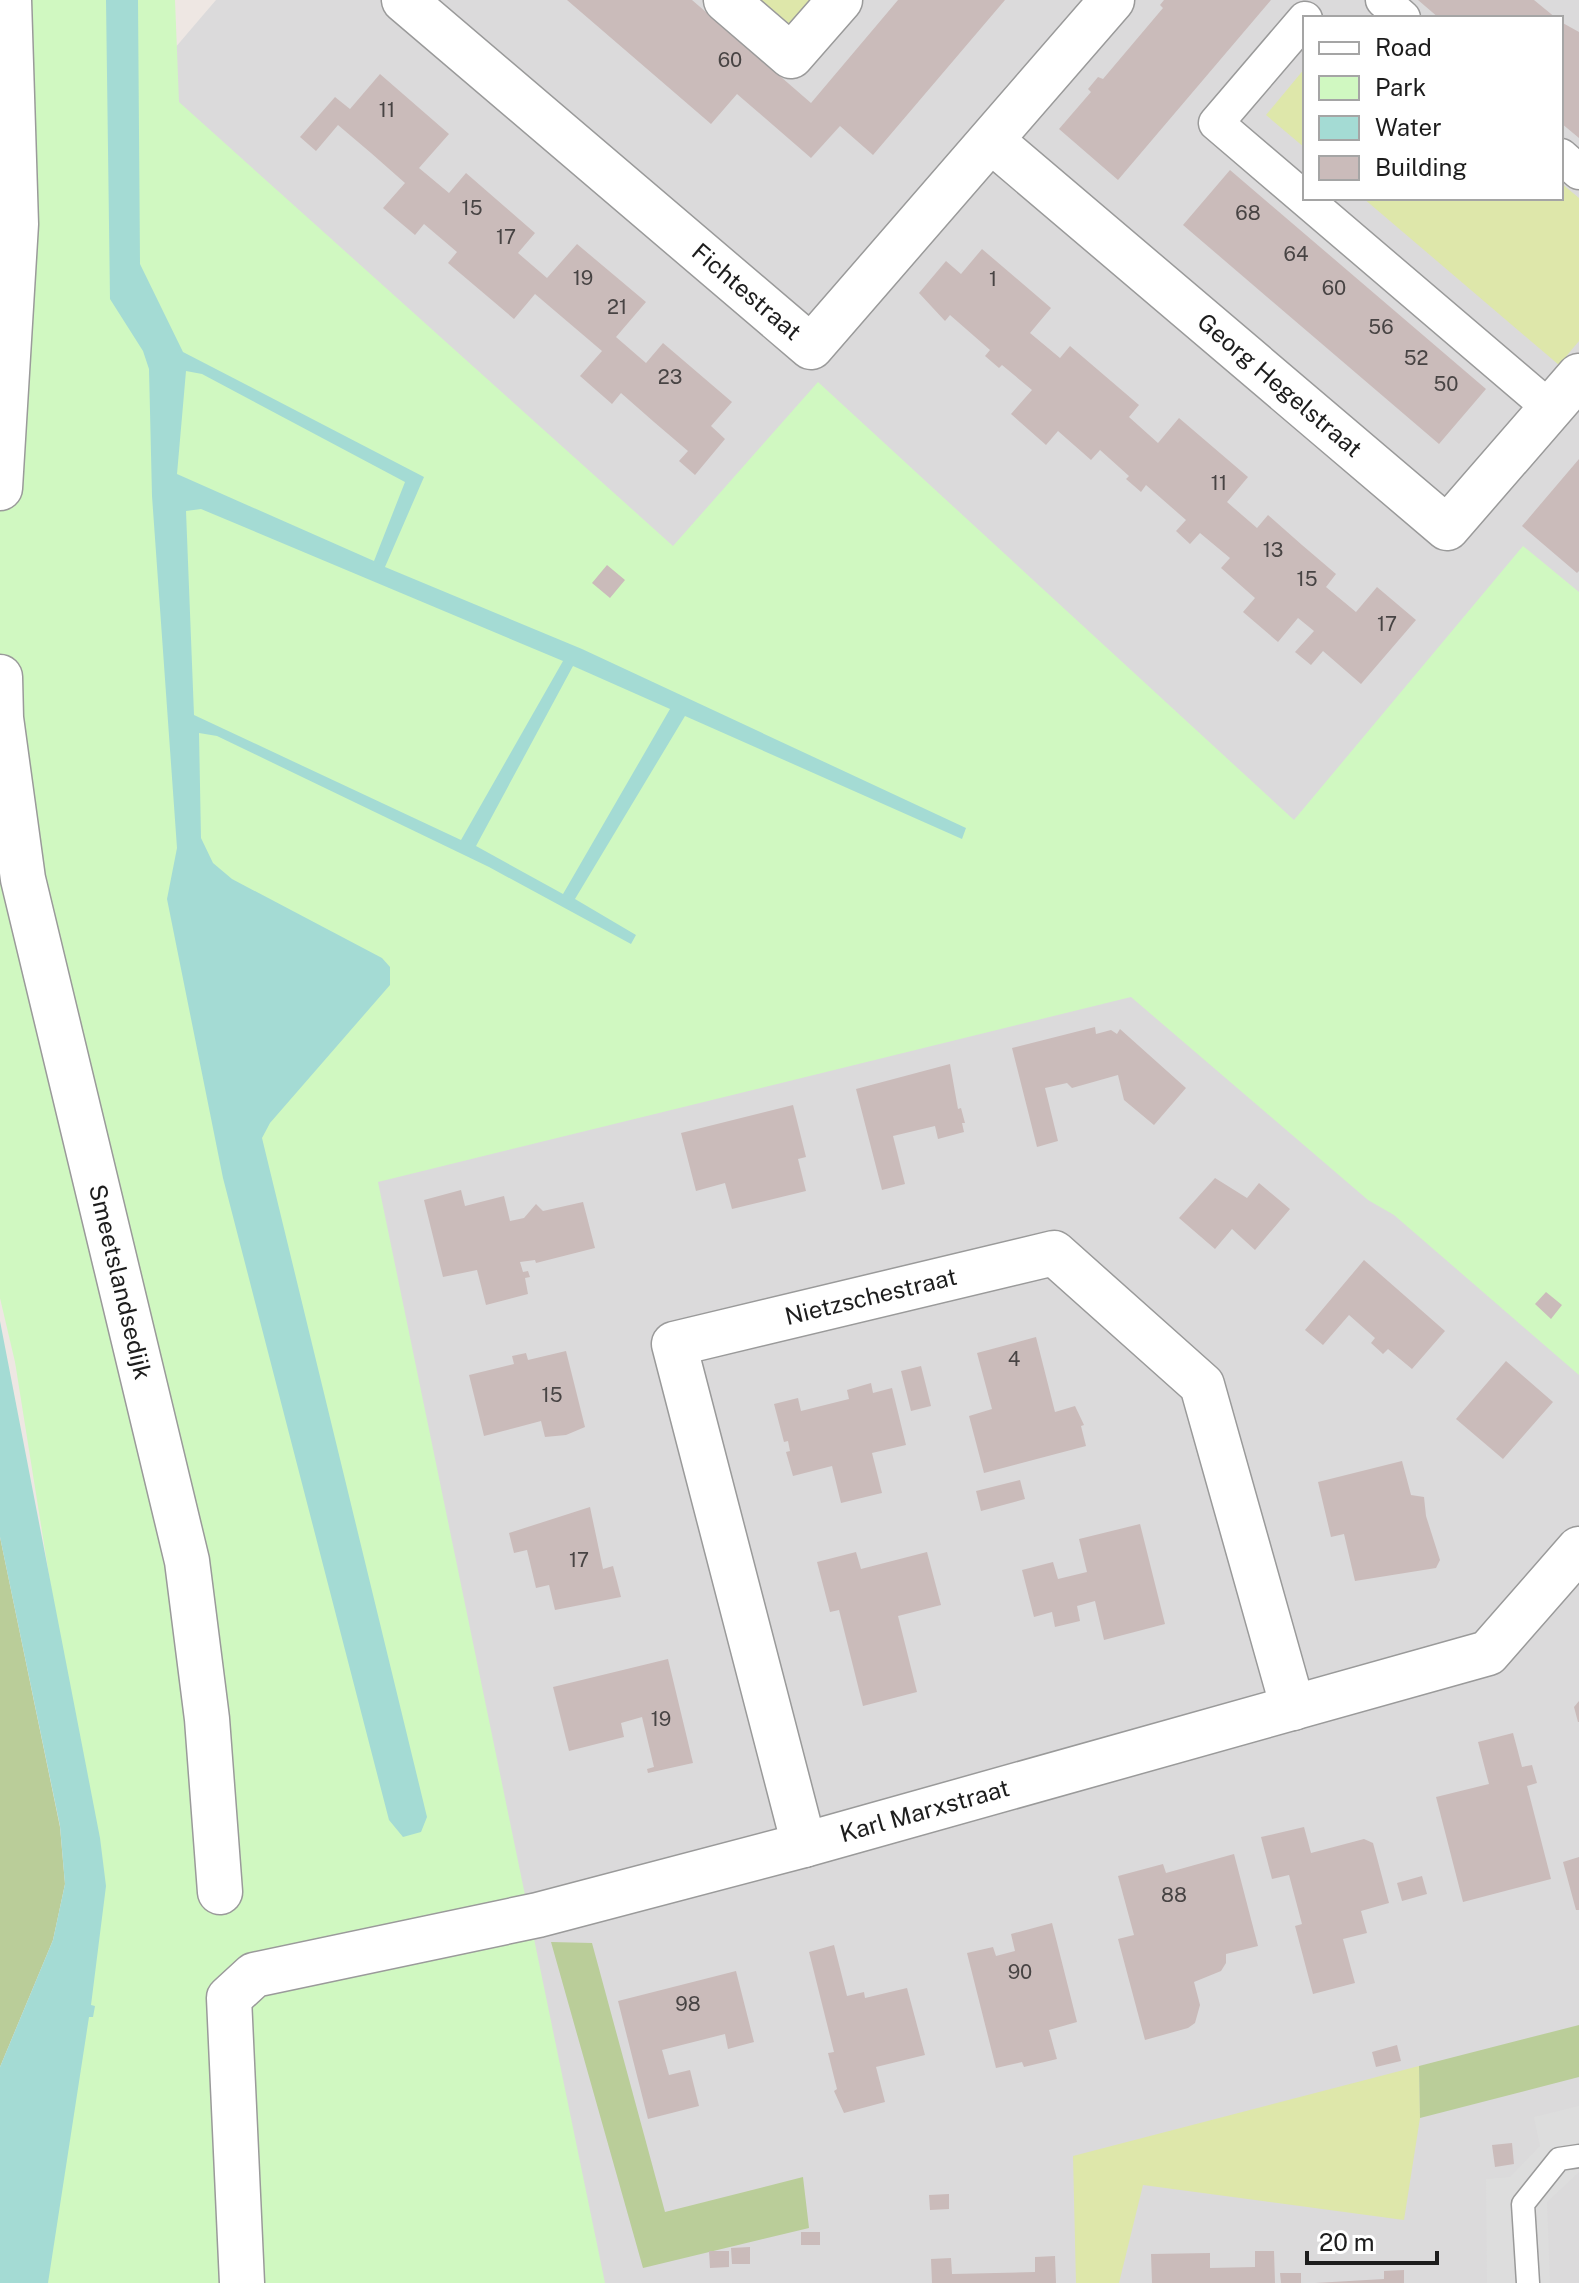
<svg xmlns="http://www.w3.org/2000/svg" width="1579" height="2283" font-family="'Public Sans',sans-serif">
<rect width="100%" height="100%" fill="#eee7e3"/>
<path fill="#dbdadb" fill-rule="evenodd" d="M216,0H1579V2283H333L133,97ZM1305,18H1561V198H1305Z"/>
<path fill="#dee7aa" d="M761,0H827L799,32Z
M1305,68V148L1266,115Z
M1561,183L1579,198V341L1559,365L1363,198H1561Z
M1419,2066L1420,2118L1404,2220L1143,2185L1119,2283H1076L1073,2156Z"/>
<path fill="#bacd99" d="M0,1537L60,1827L65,1884L53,1940L0,2067Z
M551,1942L592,1943L665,2212L803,2177L809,2228L643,2268Z
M1579,2025V2077L1420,2118L1419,2066Z"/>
<path fill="#d0f8c1" d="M0,0H175L179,102L673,546L818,382L1294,820L1523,546L1579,592V1375L1394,1215L1368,1200L1131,997L378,1182L605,2283H37L88,1820L15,1362L0,1298Z"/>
<path fill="#ddd" d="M1579,2106V2172L1547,2202L1550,2283H1487L1486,2179L1510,2177L1540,2146L1534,2117Z"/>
<path fill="#a4dbd4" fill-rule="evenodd" d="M106,0H138L140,264L183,352L424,477L385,567L582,649L966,828L962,839L685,716L575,899L636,935L631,944L489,867L217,736L199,733L201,838L213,863L232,879L382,958L390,967V985L270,1123L262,1138L427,1817L421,1832L403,1837L389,1820L223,1178L167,899L177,848L152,496L149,369L143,351L110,299ZM186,371L202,374L405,482L374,561L177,474ZM201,509L563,661L461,840L194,715L186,511ZM573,666L670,709L563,894L476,846Z
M0,1321L100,1838L106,1886L91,2005L95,2006L93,2017H89L48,2283H0V2067L53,1940L65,1884L60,1826L0,1537Z"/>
<path fill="#cabbba" d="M567,0H692L811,103L898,0H1005L873,155L840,126L811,158L737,94L711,124Z
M1164,0H1271L1118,180L1059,129L1091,92L1088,89L1098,77L1103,79L1163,8L1160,5Z
M1418,0H1534L1556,18H1439Z
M1561,22L1579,32V138L1561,123Z
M380,74L449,134L419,168L449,193L466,173L535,233L518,253L547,278L577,244L646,302L616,337L646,363L663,343L732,402L711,426L725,439L695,475L679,461L688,451L654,422L621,393L612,404L580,376L602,351L535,294L514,319L448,263L457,252L424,224L415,235L383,208L405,183L371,153L338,125L316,151L300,137L335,97L350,109Z
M1230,170L1486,389L1439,444L1183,225Z
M982,249L1051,308L1030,333L1060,358L1070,346L1139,405L1129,417L1158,443L1179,418L1248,477L1227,502L1257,528L1268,515L1302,545L1336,574L1326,587L1356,612L1377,587L1416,620L1361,684L1323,651L1311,665L1295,652L1314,631L1298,618L1278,642L1243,612L1255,598L1221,568L1230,558L1200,533L1190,544L1176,531L1186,520L1146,485L1141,492L1126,479L1129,476L1100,450L1091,460L1058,431L1046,445L1011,414L1032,390L1002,365L999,368L985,356L990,350L950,315L945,321L919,293L946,261L961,274Z
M1579,459V571L1577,573L1522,526Z
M607,565L625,580L610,598L592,583Z
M1095,1027L1096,1034L1111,1030L1117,1034L1120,1029L1186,1088L1154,1125L1124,1100L1118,1075L1072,1088L1067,1083L1045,1088L1058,1141L1037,1147L1012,1048Z
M950,1064L958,1109L961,1108L965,1123H962L964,1132L938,1139L935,1126L893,1136L905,1184L882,1190L856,1089Z
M793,1105L806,1157L798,1159L806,1191L732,1209L725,1183L696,1191L681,1133Z
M1215,1178L1247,1198L1259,1183L1290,1209L1255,1250L1232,1229L1215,1249L1179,1218Z
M461,1190L465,1206L504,1196L510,1221L524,1218L536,1204L543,1211L583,1202L595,1248L536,1263L535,1260L520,1262L523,1272L528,1271L530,1277L525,1278L528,1294L486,1305L477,1270L443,1277L424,1200Z
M1364,1260L1445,1331L1412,1369L1388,1349L1383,1354L1371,1343L1375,1338L1349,1315L1323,1345L1305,1330Z
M1546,1292L1562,1305L1551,1319L1535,1304Z
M1036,1337L1055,1412L1075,1406L1084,1425L1081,1426L1086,1446L984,1473L969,1416L992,1409L977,1353Z
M566,1351L585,1427L566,1435L545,1437L541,1421L484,1436L469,1375L514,1364L512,1356L526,1353L528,1360Z
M1506,1361L1553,1402L1503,1459L1456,1419Z
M921,1366L931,1406L911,1411L901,1371Z
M871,1383L873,1393L892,1388L906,1445L872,1453L882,1493L841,1503L832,1466L793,1476L786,1452L790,1451L788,1441L784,1442L774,1404L798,1398L801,1411L849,1399L847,1390Z
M1402,1461L1411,1495L1424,1497L1426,1516L1440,1560L1436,1568L1355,1581L1344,1534L1331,1537L1318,1482Z
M1020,1480L1025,1499L981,1511L976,1491Z
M590,1507L603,1569L613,1566L621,1597L555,1610L549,1585L536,1588L527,1550L514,1553L509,1533Z
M1140,1524L1165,1624L1104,1640L1095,1601L1077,1606L1080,1621L1055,1627L1052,1612L1034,1617L1022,1570L1053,1562L1058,1579L1087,1572L1079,1539Z
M856,1552L861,1569L927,1552L941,1605L898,1616L917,1692L863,1706L839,1610L830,1612L817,1562Z
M668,1659L693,1763L648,1773L647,1769L654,1767L642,1717L621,1723L624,1737L569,1751L553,1687Z
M1579,1701V1722H1578L1574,1707Z
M1513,1733L1522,1767L1532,1765L1537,1783L1527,1786L1551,1879L1463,1902L1436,1797L1489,1784L1478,1742Z
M1304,1827L1311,1853L1364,1839L1373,1843L1389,1903L1361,1911L1367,1933L1343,1939L1355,1983L1313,1994L1295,1926L1302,1924L1289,1875L1272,1879L1261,1837Z
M1234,1854L1258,1946L1226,1954V1963L1221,1971L1194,1982L1200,2005L1195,2023L1188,2028L1145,2040L1118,1939L1134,1935L1118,1876L1163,1864L1166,1873Z
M1579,1857V1910H1576L1563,1862Z
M1422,1876L1427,1894L1402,1901L1397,1883Z
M1052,1923L1077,2022L1049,2030L1057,2059L1024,2067L1022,2062L996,2068L967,1953L993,1947L996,1956L1015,1951L1011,1934Z
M834,1945L847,1996L864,1992L865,1998L907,1988L925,2055L876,2067L885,2102L844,2113L834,2091L837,2089L828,2053L834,2052L809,1952Z
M736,1971L754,2042L728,2049L725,2034L662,2050L669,2075L690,2070L699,2106L648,2119L618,2001Z
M1397,2045L1401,2061L1376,2067L1372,2052Z
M1512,2143L1514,2164L1495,2167L1492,2145Z
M949,2194V2209L930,2210L929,2195Z
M801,2232H820V2245H801Z
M750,2247V2264H732L731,2248Z
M709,2251H729V2267L710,2268Z
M1255,2251H1274L1275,2283H1152L1151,2254L1210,2253V2268L1255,2267Z
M1055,2256L1056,2283H932L931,2259L951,2258L952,2274L1035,2272V2257Z
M1404,2270V2283H1315L1384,2279V2271Z
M1280,2273H1301V2283H1281Z"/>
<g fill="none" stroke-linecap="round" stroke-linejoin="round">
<defs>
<path id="service" d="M1528,2283L1523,2204L1559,2159L1579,2156"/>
<path id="pedestrian" d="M1383,0L1403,18
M1305,19L1216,123L1551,409
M1561,156L1579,172"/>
<g id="minor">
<path id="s1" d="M404,0L811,347L1112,0"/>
<path d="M726,0L791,56L840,0"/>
<path id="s2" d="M993,142L1447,528L1579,376"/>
<path d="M0,488L16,224L9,0"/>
<path id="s3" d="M0,677L1,718L23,879L187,1561L207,1719L220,1892"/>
<path id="s4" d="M804,1845L674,1344L1054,1253L1202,1385L1293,1708"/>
<path id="s5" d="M242,2283L229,1998L254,1975L538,1915L804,1845L1488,1653L1579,1549"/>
</g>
</defs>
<use href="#service" stroke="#9a9a9a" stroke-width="25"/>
<use href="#pedestrian" stroke="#9a9a9a" stroke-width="37"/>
<use href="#minor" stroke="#9a9a9a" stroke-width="47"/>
<use href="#service" stroke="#fff" stroke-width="22"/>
<use href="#pedestrian" stroke="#fff" stroke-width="34"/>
<use href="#minor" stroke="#fff" stroke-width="44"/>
</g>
<g text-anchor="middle" stroke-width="6" stroke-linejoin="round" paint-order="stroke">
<g font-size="20" fill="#484444">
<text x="730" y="67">60</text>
<text x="387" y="117">11</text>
<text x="472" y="215">15</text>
<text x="1248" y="220">68</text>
<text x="506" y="244">17</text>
<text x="1296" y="261">64</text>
<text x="583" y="285">19</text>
<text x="993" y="286">1</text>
<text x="1334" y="295">60</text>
<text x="617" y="314">21</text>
<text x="1381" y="334">56</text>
<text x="1416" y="365">52</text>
<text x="670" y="384">23</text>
<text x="1446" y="391">50</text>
<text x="1219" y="490">11</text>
<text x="1273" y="557">13</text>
<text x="1307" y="586">15</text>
<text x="1387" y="631">17</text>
<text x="1014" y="1366">4</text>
<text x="552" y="1402">15</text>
<text x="579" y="1567">17</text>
<text x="661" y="1726">19</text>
<text x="1174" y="1902">88</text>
<text x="1020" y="1979">90</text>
<text x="688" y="2011">98</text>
</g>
<g font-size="24" fill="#1d1d1d" stroke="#fff">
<text dy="8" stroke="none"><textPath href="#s1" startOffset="450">Fichtestraat</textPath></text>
<text dy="8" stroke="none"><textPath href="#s2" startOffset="376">Georg Hegelstraat</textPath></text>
<text dy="8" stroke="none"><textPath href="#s3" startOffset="618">Smeetslandsedijk</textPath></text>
<text dy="8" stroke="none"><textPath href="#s4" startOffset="720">Nietzschestraat</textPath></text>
<text dy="8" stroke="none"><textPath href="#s5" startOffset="1010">Karl Marxstraat</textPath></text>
</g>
</g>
<rect x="1303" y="16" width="260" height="184" fill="#ffffff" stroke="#a5a5a5" stroke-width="2"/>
<rect x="1319" y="42" width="40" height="12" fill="#ffffff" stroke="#a5a5a5" stroke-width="2"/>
<text x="1375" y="56" font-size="24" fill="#1d1d1d">Road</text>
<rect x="1319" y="76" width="40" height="24" fill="#d0f8c1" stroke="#a5a5a5" stroke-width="2"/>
<text x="1375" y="96" font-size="24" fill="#1d1d1d">Park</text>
<rect x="1319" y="116" width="40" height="24" fill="#a4dbd4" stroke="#a5a5a5" stroke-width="2"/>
<text x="1375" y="136" font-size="24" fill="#1d1d1d">Water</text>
<rect x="1319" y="156" width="40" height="24" fill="#cabbba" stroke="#a5a5a5" stroke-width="2"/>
<text x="1375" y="176" font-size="24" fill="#1d1d1d">Building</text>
<path d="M1307 2251v12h130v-12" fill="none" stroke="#1d1d1d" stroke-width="4"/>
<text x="1319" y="2251" font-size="24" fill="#1d1d1d" stroke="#ffffff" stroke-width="6" paint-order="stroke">20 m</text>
</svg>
